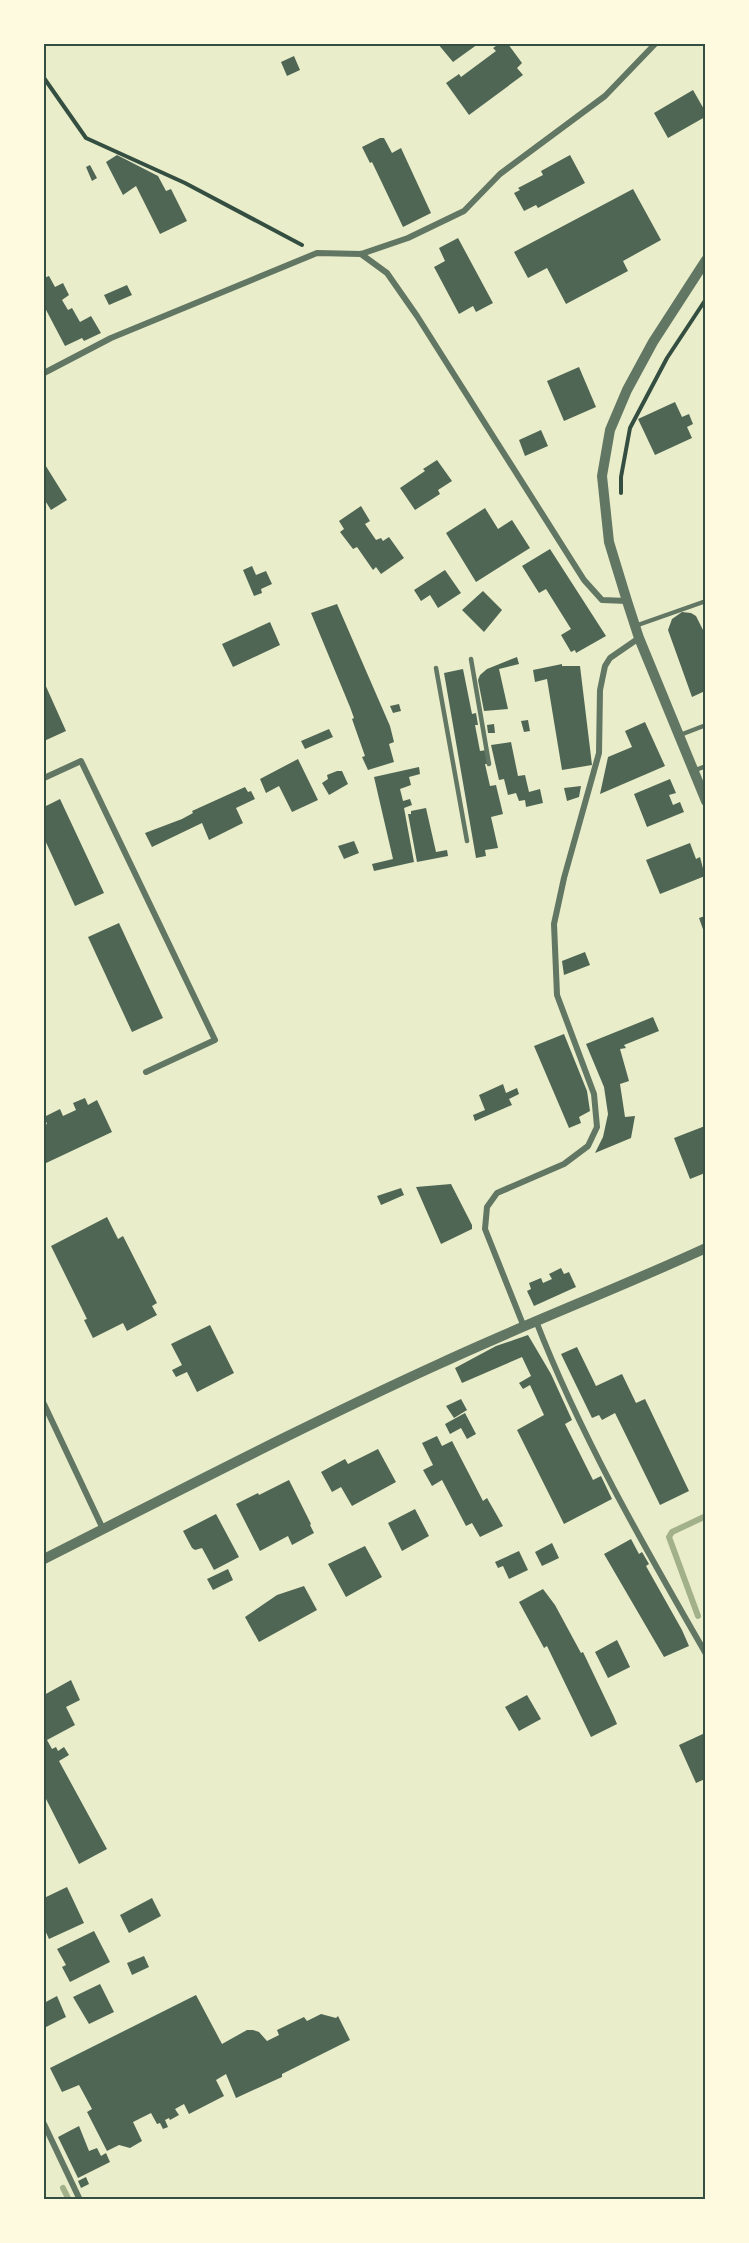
<svg xmlns="http://www.w3.org/2000/svg" width="749" height="2243" font-family="'IBM Plex Sans',sans-serif">
<rect width="100%" height="100%" fill="#e9edc9"/>
<g fill="none" stroke-linecap="round" stroke-linejoin="round">
<path stroke="#a3b18a" stroke-width="6" d="M698,1616L669,1537L672,1532L706,1516
M63,2188L69,2200"/>
</g>
<path fill="#4f6655" d="M438,44H478L453,62Z
M499,44H508L522,63L517,68L523,75L469,115L446,83L459,74L461,77L496,51L493,48Z
M294,56L300,70L287,76L281,62Z
M693,90L705,111V117L668,138L654,113Z
M380,138H384L392,153L401,148L431,213L403,227L372,162L370,163L362,147Z
M117,155L158,176L166,191L171,189L187,221L160,234L136,186L123,195L106,162Z
M570,155L585,183L538,208L536,205L524,211L514,193L520,190L518,188L543,175L541,171Z
M90,165L97,178L92,181L86,167Z
M633,189L661,240L623,261L628,271L566,304L547,268L528,278L514,252Z
M458,238L493,303L476,312L473,306L459,314L434,267L445,261L439,248Z
M49,276L55,287L63,283L69,295L62,300L68,310L72,308L80,322L91,316L101,333L84,341L82,338L65,346L44,306V278Z
M127,285L132,295L109,305L104,295Z
M579,367L596,407L564,421L547,381Z
M675,402L682,417L689,414L693,424L687,427L692,438L655,455L638,419Z
M541,430L548,446L525,456L519,440Z
M437,460L452,481L438,490L440,494L415,510L400,488L425,471L423,469Z
M44,463L67,500L51,510L44,499Z
M361,506L370,521L365,524L376,540L381,538L383,541L389,537L404,558L381,574L376,567L373,570L357,547L353,549L340,532L344,529L339,521Z
M485,508L498,529L512,520L530,548L476,582L446,533Z
M550,549L606,636L576,653L575,650L571,652L561,635L571,629L546,589L539,593L522,566Z
M252,566L256,575L266,571L272,584L261,589L262,593L254,596L243,570Z
M445,570L461,593L438,608L430,595L421,601L414,590Z
M483,591L502,610L484,632L462,610Z
M337,604L390,726L394,742L389,744L394,762L368,770L362,757L365,756L352,719L354,718L350,707L311,613Z
M682,612L691,613L696,616L705,634V691L692,697L668,630L672,619Z
M270,622L280,645L233,667L222,644Z
M517,657L519,664L499,669L508,709L484,711L478,680L480,675L487,669Z
M562,664V666H580L592,765L562,770L547,679L535,682L533,670Z
M463,669L472,714L476,713L478,725H475L480,751L487,750L490,764H485L490,786L496,785L503,814L491,817L498,848L485,850L486,856L476,858L444,673Z
M44,682L66,731L44,741Z
M399,704L401,711L393,713L390,706Z
M528,720L530,731L524,732L521,721Z
M645,722L665,766L600,794L608,757L632,747L625,731Z
M494,724L495,733H488L487,725Z
M329,729L333,737L305,749L301,741Z
M511,742L518,776L525,775L529,792L540,789L543,803L526,807L525,800L519,801L516,793L508,795L504,779L499,780L491,745Z
M298,759L318,800L292,812L279,786L266,793L260,779Z
M419,767L420,774L409,777L411,785L400,789L403,801L410,799L412,805L404,808L414,862L374,871L372,864L393,859L374,777Z
M337,771H342L348,784L329,795L322,783L328,779L327,775Z
M670,779L676,793L669,795L673,805L680,802L684,812L647,827L634,794Z
M581,786L579,797L567,801L564,788Z
M245,787L248,792L251,791L255,799L236,808L243,823L209,840L202,823L152,847L145,833L182,819L193,813L192,811Z
M60,799L104,893L75,906L44,838V807Z
M426,808L436,852L447,850L448,856L417,862L408,814H411V811Z
M354,841L359,853L344,859L338,846Z
M690,843L696,859L700,857L705,876L660,894L646,860Z
M705,916V935L699,918Z
M119,923L163,1018L132,1032L88,937Z
M585,952L590,965L564,975L562,961Z
M653,1017L659,1031L624,1045L626,1048L620,1049L629,1081L620,1084L625,1117L635,1116L631,1138L595,1153L603,1137L608,1114L604,1087L586,1044Z
M564,1034L587,1091L590,1111L579,1117L581,1123L569,1128L534,1046Z
M503,1084L506,1093L517,1088L519,1094L509,1099L512,1105L475,1121L473,1115L485,1110L479,1095Z
M85,1098L88,1105L97,1100L112,1132L44,1164V1125L47,1124L44,1117L60,1109L63,1116L76,1110L73,1103Z
M705,1126V1173L690,1179L674,1138Z
M451,1184L472,1225V1229L441,1244L416,1187Z
M401,1188L404,1195L381,1205L377,1196Z
M107,1217L118,1239L123,1236L157,1303L152,1306L157,1315L127,1331L123,1323L93,1338L84,1320L87,1319L51,1246Z
M561,1268L564,1274L569,1272L576,1287L534,1306L527,1291L531,1289L529,1283L541,1278L543,1283L552,1279L549,1274Z
M210,1325L234,1373L197,1392L187,1372L176,1377L172,1370L182,1365L171,1344Z
M528,1335L551,1374L572,1420L565,1424L593,1480L601,1476L612,1499L564,1524L517,1430L544,1415L530,1385L523,1389L519,1383L531,1376L522,1357L462,1383L455,1368L496,1346Z
M577,1347L596,1386L622,1374L636,1403L645,1399L689,1491L660,1505L615,1413L602,1420L599,1415L592,1418L561,1354Z
M461,1399L467,1410L454,1418L446,1406Z
M465,1413L476,1434L467,1439L461,1428L450,1434L445,1424Z
M437,1436L442,1446L452,1441L483,1501L487,1498L503,1526L480,1537L472,1523L466,1526L442,1480L432,1486L423,1470L433,1465L422,1443Z
M378,1449L396,1482L352,1506L341,1487L332,1492L321,1472L345,1459L348,1464Z
M289,1480L311,1524L310,1525L314,1533L292,1545L288,1536L260,1551L236,1504L258,1493L259,1495Z
M415,1509L429,1536L402,1551L388,1523Z
M216,1514L239,1557L214,1570L202,1548L195,1550L192,1548L183,1531Z
M631,1539L639,1554L642,1552L649,1564L646,1566L682,1630L689,1646L664,1657L604,1554Z
M552,1543L559,1558L542,1566L535,1552Z
M365,1546L382,1577L346,1597L328,1564Z
M519,1551L528,1570L509,1579L503,1566L498,1568L495,1562Z
M228,1569L233,1580L213,1590L207,1579Z
M304,1586L317,1610L259,1642L245,1617L277,1595Z
M543,1589L555,1605L581,1653L583,1652L614,1717L617,1724L591,1737L547,1646L544,1648L519,1602Z
M617,1640L630,1667L608,1678L595,1652Z
M71,1680L80,1700L66,1707L75,1725L47,1740L52,1749L56,1747L58,1751L64,1747L69,1755L59,1761L107,1849L79,1864L44,1795V1695Z
M527,1695L541,1719L519,1731L505,1707Z
M705,1733V1769L704,1770L705,1779L696,1783L679,1745Z
M67,1887L84,1923L49,1939L44,1928V1898Z
M152,1898L161,1916L129,1933L120,1915Z
M94,1931L110,1962L70,1982L62,1967L66,1965L57,1949Z
M144,1956L149,1967L132,1975L127,1963Z
M100,1984L114,2012L89,2024L73,1997Z
M196,1995L222,2044L247,2030H253L259,2032L267,2041L279,2035L277,2030L304,2017L307,2021L321,2014L336,2018L338,2016L350,2040L282,2074V2077L236,2098L226,2074L216,2080L224,2096L189,2114L184,2104L175,2109L179,2115L170,2120L169,2118L165,2120L168,2127L163,2129L160,2123L157,2124L151,2113L133,2122L142,2141L130,2148L119,2145L107,2151L87,2112L92,2109L79,2085L62,2092L50,2068Z
M57,1996L66,2017L46,2027L44,2023V2003Z
M79,2126L89,2151L97,2148L101,2156L106,2153L110,2162L78,2178L58,2137Z
M86,2177L89,2184L81,2188L78,2181Z"/>
<g fill="none" stroke-linecap="round" stroke-linejoin="round">
<path stroke="#344e41" stroke-width="4" d="M44,78L86,138L185,183L302,245
M621,493V477L630,428L667,358L706,299"/>
<path stroke="#617663" stroke-width="4.5" d="M635,626L706,601
M471,659L489,764
M436,668L467,841
M680,735L706,725
M693,771L706,766"/>
<path stroke="#617663" stroke-width="6" d="M361,254L387,273L417,316L584,580L602,600L627,601
M44,373L111,338L317,253L361,254L408,238L464,211L500,174L605,96L655,44
M44,778L81,761L215,1040L146,1072
M536,1321C581,1437 644,1546 706,1654
M524,1327L485,1229L487,1207L497,1193L564,1164L588,1146L597,1127L594,1094L557,995L554,924L564,878L599,753L600,690L605,666L610,658L639,638
M44,1404L103,1529
M44,2124L80,2200"/>
<path stroke="#617663" stroke-width="10" d="M706,260L653,342L627,390L610,430L602,476L609,542L627,601L639,638L706,801
M44,1559C175,1493 305,1425 439,1364C527,1323 617,1289 706,1248"/>
</g>
<rect width="749" height="2243" fill="none" stroke="#fefae0" stroke-width="90"/>
<rect x="45" y="45" width="659" height="2153" fill="none" stroke="#344e41" stroke-width="2"/>
</svg>
